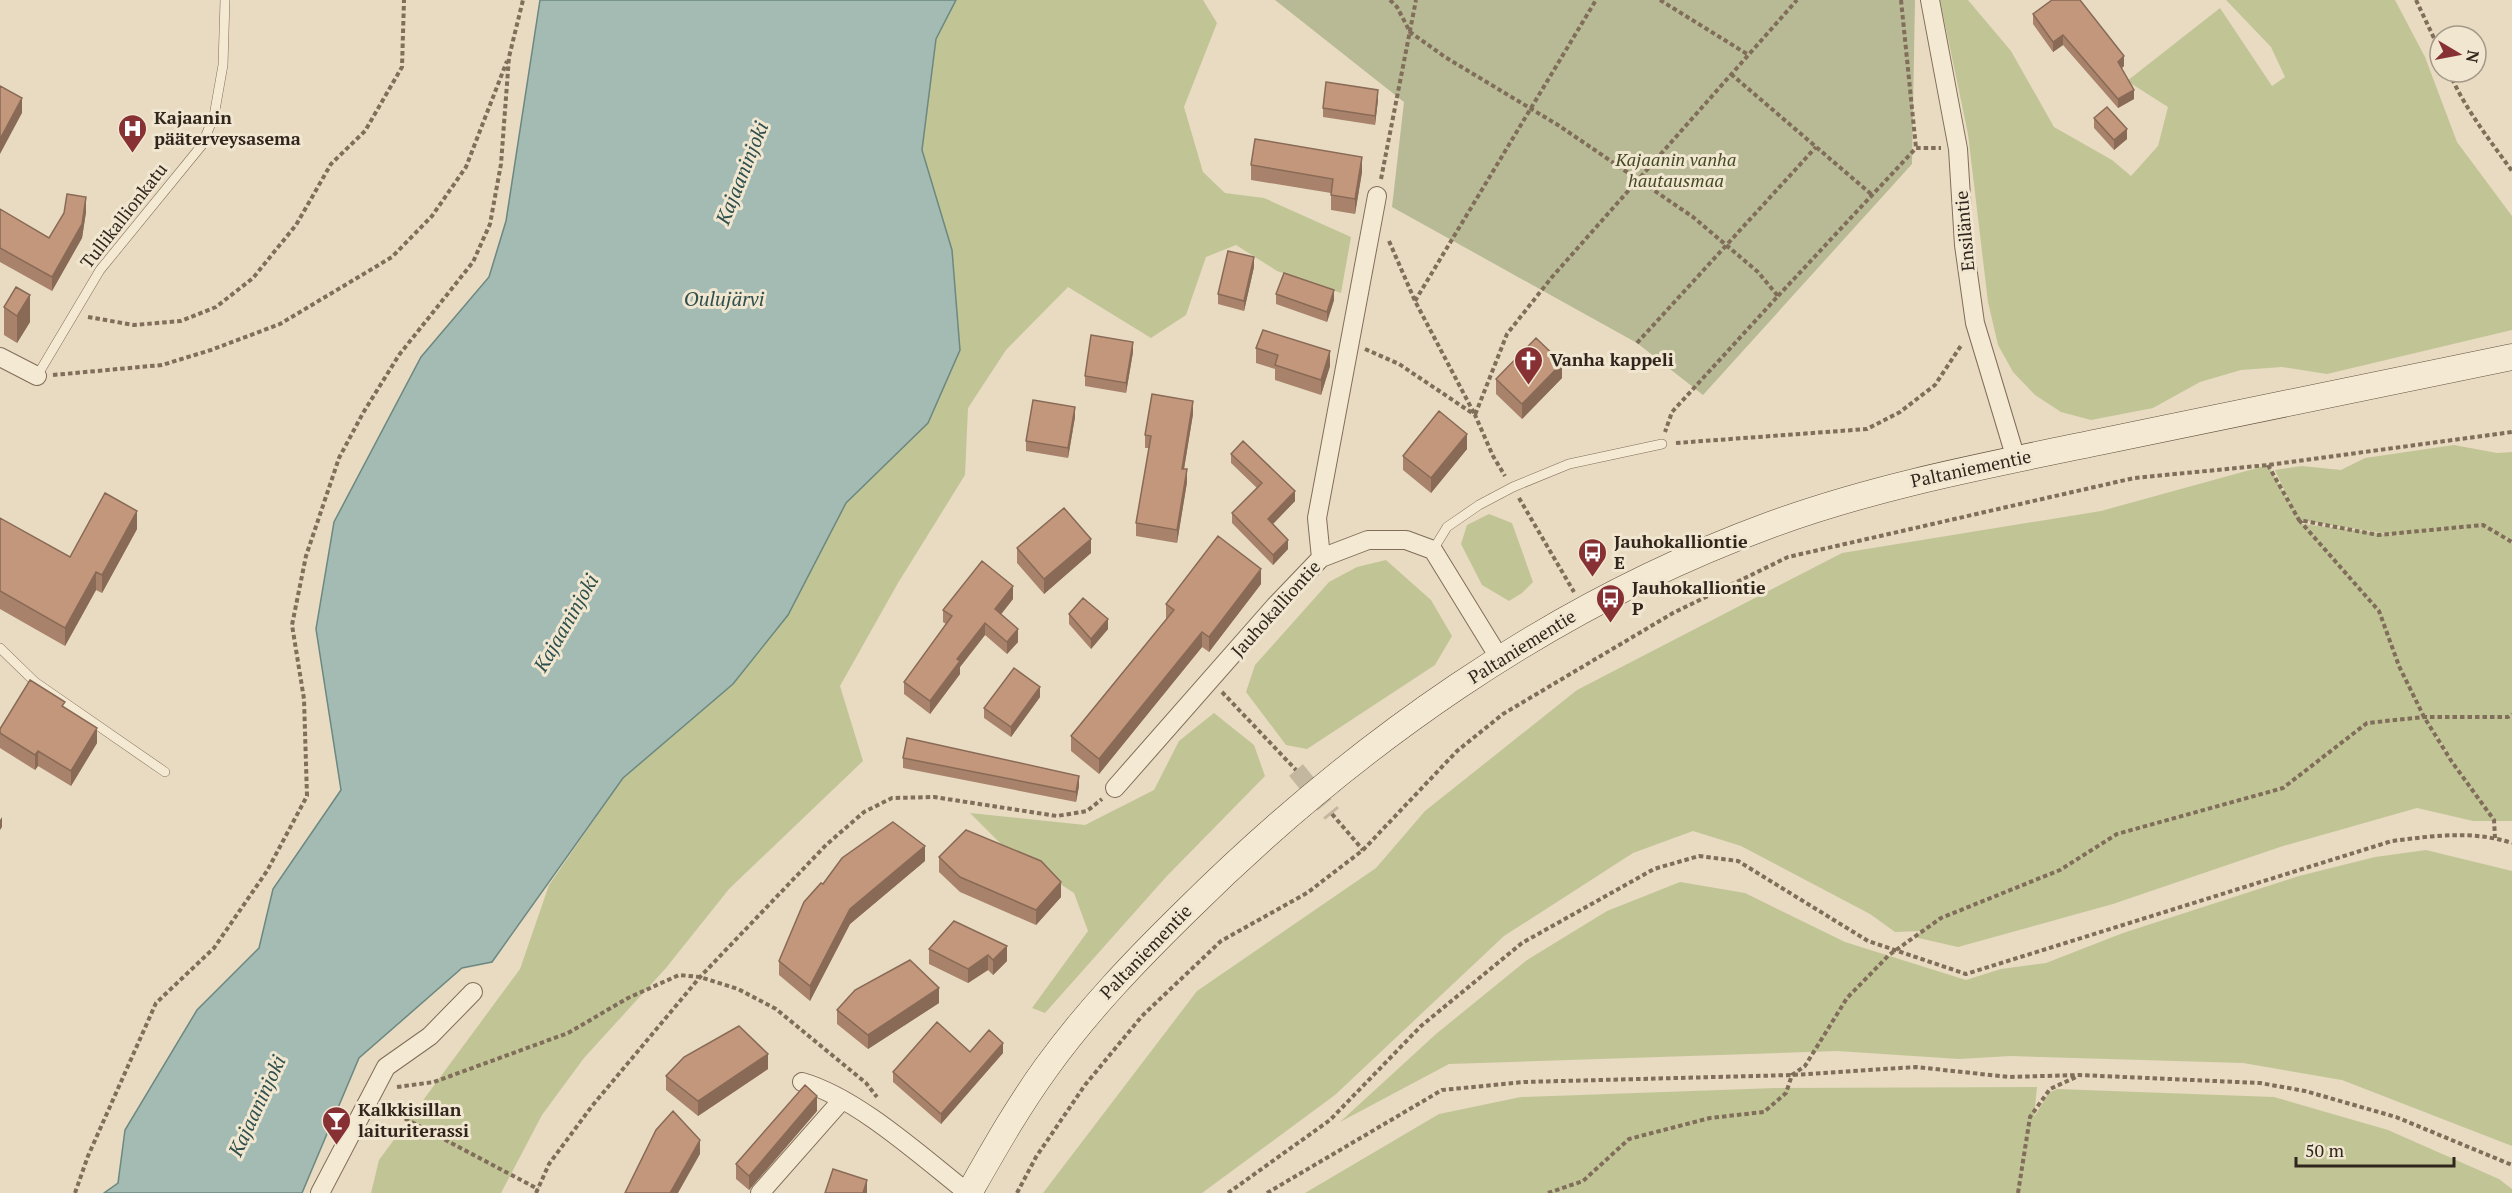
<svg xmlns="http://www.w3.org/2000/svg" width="2512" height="1193" font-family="'PT Serif',serif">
<rect width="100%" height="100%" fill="#e8dbc1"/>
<path fill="#c1c596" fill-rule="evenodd" d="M956,0H1203L1217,23L1184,107L1203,172L1225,193L1264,198L1351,237L1341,293L1277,271L1236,245L1206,257L1186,315L1151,338L1068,287L1006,350L968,408L965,475L898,583L840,686L863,761L729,889L666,968L584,1058L542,1115L501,1193H371L379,1160L520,969L549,885L623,778L733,684L788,615L846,503L928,423L960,350L952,250L922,150L936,39Z
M1940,0H1968L2011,51L2054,127L2112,160L2131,176L2158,146L2168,107L2127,81L2220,8L2272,86L2285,77L2271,47L2226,0H2395L2425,57L2457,142L2512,216V330L2327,374L2282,367L2241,370L2200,382L2153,408L2091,420L2061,412L2035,395L2013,372L1998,345L1988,302L1968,134Z
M2454,445L2497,453L2512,452V541L2504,537L2512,543V821H2473L2417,808L2283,846L2113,904L1958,947L1914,937L1922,931L1895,932L1870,914L1741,846L1693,831L1633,853L1504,936L1335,1095L1202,1193H1043L1197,991L1376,868L1425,811L1577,690L1842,553L2101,511L2268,465L2293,509L2275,470L2302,466L2341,470L2365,458ZM2300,520L2401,536L2302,524ZM2433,732H2434L2480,800Z
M1489,514L1512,523L1533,582L1522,593L1509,601L1482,585L1461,544L1467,525Z
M1386,560L1431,600L1452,636L1435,665L1307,749L1286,745L1246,692L1255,665L1329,582L1357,567Z
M1214,713L1254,745L1265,776L1166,877L1045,1013L1032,1008L1088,931L1074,893L1006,849L970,813L1085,825L1154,790L1179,741Z
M2426,850L2512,871V1146L2342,1080L2243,1063L2011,1056L1959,1059L1837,1051L1449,1064L1340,1122L1436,1034L1527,960L1607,911L1680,882L1745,893L1845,942L1966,980L2001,969L2046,963L2123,933L2299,876L2375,857Z
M2037,1087L2034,1117L2049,1093L2057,1089L2274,1097L2388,1130L2499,1179L2512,1189V1193H1305L1439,1114L1521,1097L1776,1088Z"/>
<path fill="#b7ba95" d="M1275,0H1915L1912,164L1703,395L1637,343L1392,207L1404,102Z"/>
<path fill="#a3bbb3" stroke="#6c8880" stroke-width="1.5" d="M540,0H956L936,39L922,150L952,250L960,350L928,423L846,503L788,615L733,684L623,778L492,962L462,968L359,1058L302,1193H104L118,1183L125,1130L197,1010L259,948L273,889L341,790L316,629L334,522L421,357L489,277L506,221Z"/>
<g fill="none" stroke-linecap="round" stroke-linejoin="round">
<path stroke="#c3b7a0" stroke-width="18" stroke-dasharray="18 9" stroke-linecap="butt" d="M1296,770L1332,814"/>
<defs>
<path id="lane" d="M37,376L100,270L202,145L214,116L223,65L225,0
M1433,550L1447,527L1479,505L1513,487L1569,464L1662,444
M0,648L35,682L165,772"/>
<path id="street" d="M1930,0L1958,149L1964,245L1975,323L2016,459
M0,357L37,376
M1321,558L1317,518L1377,196
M1115,788L1275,606L1321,558L1368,540H1406L1433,550L1500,659
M802,1082C858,1098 922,1157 968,1193
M320,1193L386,1067L430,1036L473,992
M760,1193L842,1100"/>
<path id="secondary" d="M969,1193C993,1151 1017,1108 1046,1068C1087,1011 1136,960 1186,911C1352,746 1549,606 1770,525C1876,486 1988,465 2099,442C2236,413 2374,385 2512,357"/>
</defs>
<use href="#lane" stroke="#806d5a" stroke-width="10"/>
<use href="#street" stroke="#806d5a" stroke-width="20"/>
<use href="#secondary" stroke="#614f3e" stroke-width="27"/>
<path stroke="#806d5a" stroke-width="4" stroke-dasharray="4.5 3" stroke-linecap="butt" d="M1390,0L1397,7L1410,32L1445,57L1558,125L1693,217L1758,272L1778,296L1672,412L1665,432
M1660,0L1747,54
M1901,0L1916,148
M2416,0L2440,51
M2449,72C2465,109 2489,139 2512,171
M1731,74L1871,194
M1381,179L1416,0
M1389,241L1415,301L1475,415L1507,334L1552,277L1797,0
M1778,296L1916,148H1941
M1415,301L1596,0
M88,317L134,325L181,321L216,307L253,278L296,225L331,164L365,131L402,67L404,0
M1637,343L1816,147
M1365,349L1399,364L1475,415L1493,456L1505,476
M53,375L162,365L211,350L280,324L392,257L432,216L466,167L507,61
M1676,443L1867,429L1900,412L1935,385L1962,344
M2268,465L2299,520L2378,535L2483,525L2512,542
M1519,498L1574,592
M2299,520L2379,611L2399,666L2424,717L2452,762L2494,820L2495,838
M1222,692L1296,770
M1332,814L1363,850
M397,1087L434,1082L568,1033L628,998L679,975L700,977L738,989L776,1009L866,1083L877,1097
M385,1108L538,1189
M75,1193L88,1156L156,1003L214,948L267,871L307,796L304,699L292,625L306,556L339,458L363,413L399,355L473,262L490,224L501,164L509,57L523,0
M536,1193L549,1164L592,1106L700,977L826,845L864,812L892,798L934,797L1057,816L1087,811L1102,799
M1017,1193L1036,1157L1085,1085L1142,1016L1221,941L1307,893L1363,850L1457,751L1503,714L1673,613L1788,557L2134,478L2268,465L2512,432
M1228,1193L1330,1120L1421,1026L1522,943L1654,869L1699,856L1738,861L1868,941L1966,974L2392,841C2432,836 2472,830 2512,843
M1267,1193L1442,1090L1524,1082L1792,1075L1916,1067L2009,1077L2079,1075L2260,1083L2305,1091L2396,1117L2512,1165
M1548,1193L1583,1181L1629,1139L1710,1118L1764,1112L1786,1093L1792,1075L1805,1066L1847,998L1889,955L1941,918L2060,870L2117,834L2283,788L2367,723L2424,717H2508L2512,714
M2018,1193L2030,1117L2050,1089L2076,1077"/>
<use href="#lane" stroke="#f4e9d3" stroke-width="9"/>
<use href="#street" stroke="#f4e9d3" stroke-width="18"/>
<use href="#secondary" stroke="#f4e9d3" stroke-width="26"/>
</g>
<path fill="#a8826a" d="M2033,14L2124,66L2122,68L2134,99L2118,108L2063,45L2053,52L2033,24Z
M1378,100L1375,125L1323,117V108Z
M2094,118L2127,139L2114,150L2094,128Z
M1251,165L1362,172L1355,214L1331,210V193L1251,180Z
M0,209L49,238L86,212L82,238L52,291L0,262Z
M1254,267L1244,311L1218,304V294Z
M1276,294L1334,300L1327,322L1276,304Z
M4,307L30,322L17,343L4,335Z
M1256,348L1330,366L1321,395L1275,380V369L1256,363Z
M1133,352L1126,393L1085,386V376Z
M1562,378L1522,419L1496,394V379Z
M1193,414L1184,469L1187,482L1177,543L1136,536V523L1149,448H1145V435Z
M1075,417L1068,458L1026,451V441Z
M1467,449L1431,493L1403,470V456Z
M1231,454L1295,501L1273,524L1288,549L1273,565L1232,523V513L1257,488L1231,463Z
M0,518L70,557L137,529L102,593L96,590L65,646L0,609Z
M1017,548L1091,553L1044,594L1017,563Z
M1261,584L1209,652L1202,647L1099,774L1071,751V736L1166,619V604Z
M1013,599L1001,614L1018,642L1007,654L985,635L960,667V674L930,714L904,694V682L946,624L943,622V610Z
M1069,614L1108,629L1091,649L1069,624Z
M1040,697L1011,737L984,718V708Z
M65,708L97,743L71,786L38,766L35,770L0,748V729Z
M903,758L1079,786L1076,802L903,768Z
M939,857L1061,897L1036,925L960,892L939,872Z
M925,861L850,924L810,1001L779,975V961L823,884Z
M954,921L1007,961L993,975L988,970L968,983L929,964V949Z
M939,1003L868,1049L837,1024V1010Z
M970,1052L1003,1053L941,1124L893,1082V1072Z
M768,1069L698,1116L666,1090V1076Z
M817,1111L749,1190L736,1179V1164Z"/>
<path fill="#886a56" d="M2063,35V45L2053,52V42Z
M2124,56V66L2118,71V62Z
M1378,90V100L1375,125V116Z
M2134,90V99L2118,108V99Z
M22,98V113L0,154V139Z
M2127,129V139L2114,150V140Z
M1362,157V172L1355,214V199Z
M86,197V212L82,238L52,291V277Z
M1254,257V267L1244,311V301Z
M1334,290V300L1327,322V312Z
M30,295V322L17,343V316Z
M1133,342V352L1126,393V383Z
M1330,351V366L1321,395V380Z
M1562,363V378L1522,419V404Z
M1193,401V414L1182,481V469Z
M1075,407V417L1068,458V448Z
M1467,434V449L1431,493V478Z
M1187,469V482L1177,543V530Z
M1295,491V501L1268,529V519Z
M137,511V529L102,593V575Z
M1091,539V553L1044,594V579Z
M1288,540V549L1273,565V555Z
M1261,569V584L1209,652V637Z
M96,572V590L65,646V628Z
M1013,586V599L995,622V609Z
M1108,619V629L1091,649V639Z
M985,623V635L960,667V674L930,714V701L957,659Z
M1018,629V642L1007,654V642Z
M1202,632V647L1099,774V759Z
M1040,687V697L1011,737V727Z
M97,728V743L71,786V771Z
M38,751V766L35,770V755Z
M1079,776V786L1076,802V792Z
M2,817V827L0,830V820Z
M925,846V861L850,924L810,1001V986L850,909Z
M1061,882V897L1036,925V910Z
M1007,946V961L993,975V960Z
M988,955V970L968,983V969Z
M939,988V1003L868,1049V1035Z
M1003,1043V1053L941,1124V1114Z
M768,1054V1069L698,1116V1101Z
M817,1096V1111L749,1190V1176Z
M700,1140V1154L678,1193H670Z
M867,1180V1193H863Z"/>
<path fill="#c3977b" stroke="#886a56" stroke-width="1.5" d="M2052,0H2080L2124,56L2118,62L2134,90L2118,99L2063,35L2053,42L2033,14Z
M1326,82L1378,90L1375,116L1323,108Z
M0,86L22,98L0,139Z
M2107,107L2127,129L2114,140L2094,118Z
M1255,139L1362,157L1355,199L1331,195L1333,179L1251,165Z
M67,194L86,197L82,224L52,277L0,248V209L49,238L64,213Z
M1228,251L1254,257L1244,301L1218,294Z
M1284,273L1334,290L1327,312L1276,294Z
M16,287L30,295L17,316L4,307Z
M1263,330L1330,351L1321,380L1275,365L1278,355L1256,348Z
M1091,335L1133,342L1126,383L1085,376Z
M1536,338L1562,363L1522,404L1496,379Z
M1152,394L1193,401L1182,469H1187L1177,530L1136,523L1151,436L1145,435Z
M1033,400L1075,407L1068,448L1026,441Z
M1439,411L1467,434L1431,478L1403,456Z
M1243,441L1295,491L1268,519L1288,540L1273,555L1232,513L1262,483L1231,454Z
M105,493L137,511L102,575L96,572L65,628L0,591V518L70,557Z
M1064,508L1091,539L1044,579L1017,548Z
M1218,536L1261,569L1209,637L1202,632L1099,759L1071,736L1174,610L1166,604Z
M982,561L1013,586L995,609L1018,629L1007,642L985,623L957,659L960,661L930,701L904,682L952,616L943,610Z
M1083,598L1108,619L1091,639L1069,614Z
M1014,668L1040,687L1011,727L984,708Z
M30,680L65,702L62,706L97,728L71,771L38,751L35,755L0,733V729Z
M907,738L1079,776L1076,792L903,758Z
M893,822L925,846L850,909L810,986L779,961L804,902L821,883L823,884L842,858Z
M966,830L1041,861L1061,882L1036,910L960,877L939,857Z
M954,921L1007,946L993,960L988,955L968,969L929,949Z
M910,960L939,988L868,1035L837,1010L855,990Z
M937,1022L970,1052L989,1030L1003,1043L941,1114L893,1072Z
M739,1026L768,1054L698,1101L666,1076L684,1057Z
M805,1085L817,1096L749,1176L736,1164Z
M673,1111L700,1140L670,1193H625L656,1130Z
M833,1169L867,1180L863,1193H825Z"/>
<defs>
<symbol id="hospital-pin" viewBox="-11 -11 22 30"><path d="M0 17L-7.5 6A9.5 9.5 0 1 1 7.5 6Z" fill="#883134" stroke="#f1e6d0"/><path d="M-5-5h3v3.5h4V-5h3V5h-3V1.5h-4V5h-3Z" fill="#fff"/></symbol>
<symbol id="church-pin" viewBox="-11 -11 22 30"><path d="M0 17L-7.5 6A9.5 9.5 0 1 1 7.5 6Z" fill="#883134" stroke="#f1e6d0"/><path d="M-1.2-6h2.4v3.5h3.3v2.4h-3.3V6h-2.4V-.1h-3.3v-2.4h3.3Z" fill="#fff"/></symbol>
<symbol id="bus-pin" viewBox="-11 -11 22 30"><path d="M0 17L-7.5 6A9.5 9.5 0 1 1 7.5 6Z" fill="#883134" stroke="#f1e6d0"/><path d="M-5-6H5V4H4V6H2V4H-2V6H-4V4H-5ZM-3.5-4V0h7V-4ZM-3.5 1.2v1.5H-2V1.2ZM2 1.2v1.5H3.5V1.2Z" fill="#fff"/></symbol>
<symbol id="bar-pin" viewBox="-11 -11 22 30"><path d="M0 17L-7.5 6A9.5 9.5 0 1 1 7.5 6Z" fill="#883134" stroke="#f1e6d0"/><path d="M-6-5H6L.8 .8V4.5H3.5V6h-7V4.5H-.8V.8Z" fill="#fff"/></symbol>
</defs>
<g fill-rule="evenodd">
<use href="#hospital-pin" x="116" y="112" width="33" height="45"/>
<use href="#church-pin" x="1512" y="344" width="33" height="45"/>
<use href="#bus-pin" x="1576" y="536" width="33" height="45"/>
<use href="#bus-pin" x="1594" y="582" width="33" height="45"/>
<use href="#bar-pin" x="320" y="1104" width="33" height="45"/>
</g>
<g text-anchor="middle" stroke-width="6" stroke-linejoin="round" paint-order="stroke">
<g font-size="18" font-weight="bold" fill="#31261d" stroke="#f1e6d0" text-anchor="start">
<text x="154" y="124">Kajaanin<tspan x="154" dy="21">pääterveysasema</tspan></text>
<text x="1550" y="366">Vanha kappeli</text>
<text x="1614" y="548">Jauhokalliontie<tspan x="1614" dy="21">E</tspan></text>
<text x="1632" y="594">Jauhokalliontie<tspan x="1632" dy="21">P</tspan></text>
<text x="358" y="1116">Kalkkisillan<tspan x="358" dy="21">laituriterassi</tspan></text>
</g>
<g font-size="18" font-style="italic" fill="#434b26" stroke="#f1e6d0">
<text x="1676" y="166">Kajaanin vanha<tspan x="1676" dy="21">hautausmaa</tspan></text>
</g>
<g font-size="18" fill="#31261d" stroke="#f1e6d0">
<text transform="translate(124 216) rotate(-52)" y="6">Tullikallionkatu</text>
<text transform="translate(1965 231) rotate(-95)" y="6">Ensiläntie</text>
<text transform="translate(1971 469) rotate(-12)" y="6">Paltaniementie</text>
<text transform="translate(1276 609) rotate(-48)" y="6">Jauhokalliontie</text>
<text transform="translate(1522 647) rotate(-32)" y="6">Paltaniementie</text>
<text transform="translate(1146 952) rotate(-46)" y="6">Paltaniementie</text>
</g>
<g font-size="20" font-style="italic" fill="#2e4f4c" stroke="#f1e6d0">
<text transform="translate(742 173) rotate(-68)" y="7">Kajaaninjoki</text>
<text x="724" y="306">Oulujärvi</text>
<text transform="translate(566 623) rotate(-60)" y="7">Kajaaninjoki</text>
<text transform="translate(257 1106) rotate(-65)" y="7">Kajaaninjoki</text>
</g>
</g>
<g transform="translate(2458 54) rotate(100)"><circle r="28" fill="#f1e6d0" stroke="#a49988" stroke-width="1.5"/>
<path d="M0-4.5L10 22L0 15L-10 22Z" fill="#883134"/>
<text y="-9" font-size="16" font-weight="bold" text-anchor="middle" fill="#31261d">N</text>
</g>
<path d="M2296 1157v9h158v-9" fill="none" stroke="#31261d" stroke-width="3"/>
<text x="2305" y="1157" font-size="18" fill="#31261d" stroke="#f1e6d0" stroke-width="4.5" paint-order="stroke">50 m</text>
</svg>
